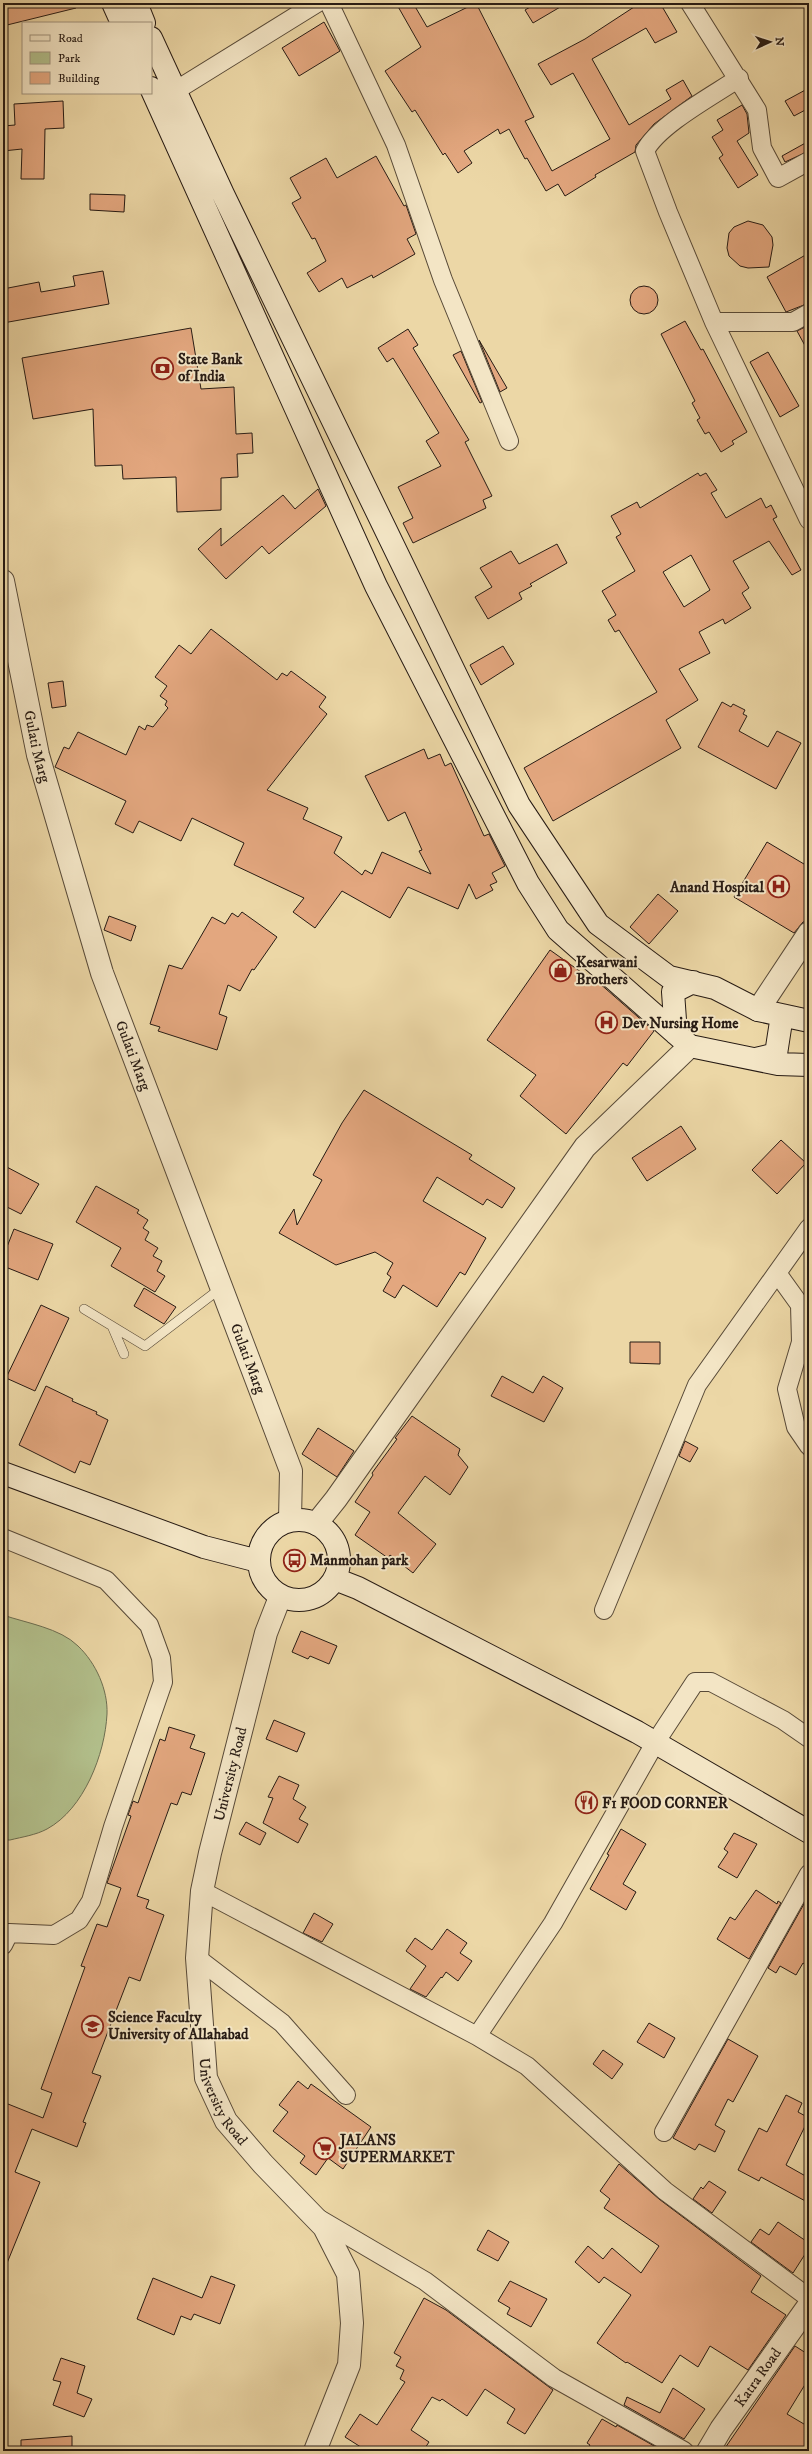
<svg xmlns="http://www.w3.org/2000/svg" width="812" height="2454" font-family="'IM FELL DW Pica',serif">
<rect width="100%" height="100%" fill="#ecd7a6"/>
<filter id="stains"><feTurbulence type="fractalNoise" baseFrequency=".005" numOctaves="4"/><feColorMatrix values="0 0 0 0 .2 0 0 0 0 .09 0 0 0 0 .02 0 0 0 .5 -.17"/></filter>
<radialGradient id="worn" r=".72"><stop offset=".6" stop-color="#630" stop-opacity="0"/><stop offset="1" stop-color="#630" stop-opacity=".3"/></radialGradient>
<path fill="#b2bf8b" stroke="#6c6d50" d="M3,1615C26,1623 60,1628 78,1646C96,1663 108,1690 107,1714C105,1754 84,1809 47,1829C36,1835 22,1837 10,1840H3Z"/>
<path fill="#e3a77f" stroke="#271b14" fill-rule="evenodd" d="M3,3H75L76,8L3,26Z
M396,3H413L427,27L476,3L534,117L525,121L552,171L610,139L573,73L551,85L538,64L585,39L634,7L632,3H660L677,32L655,43L646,28L592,59L629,125L671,99L666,90L683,80L692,96L654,124L636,145L635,152L595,175L596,177L565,196L558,184L546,191L527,158L525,159L509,129L500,134L498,129L464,151L472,163L458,173L445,153L443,155L415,110L412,112L385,71L421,47Z
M537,3H567L533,23L525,10Z
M324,22L340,51L299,76L282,48Z
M809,88V108L794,116L785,101Z
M63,101L64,128L45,129L44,179H21L22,149L3,151V126L15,125L14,104Z
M742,105L747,114L749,133L737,141L758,175L738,188L719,158L723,155L712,137L723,130L717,120Z
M809,141V151L785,162L782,156Z
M376,156L404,206L406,205L416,234L407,239L415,254L373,278L372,275L347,288L342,278L319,292L307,273L326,261L315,238L312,239L292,203L301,198L290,178L326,158L337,178Z
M90,194L125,195L124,212L90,210Z
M748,221L763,225L772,237L773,245L769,267L748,268L740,266L729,256L727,248L729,233L734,227Z
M809,253V303L786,312L767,277Z
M103,271L109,304L3,323V289L39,282L41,292L75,286L73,276Z
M630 300a14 14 0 1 1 28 0a14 14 0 1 1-28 0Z
M685,321L701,350L703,349L747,432L732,441L734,444L721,452L709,432L705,434L697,420L700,418L692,403L695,401L661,334Z
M809,325V353L797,331Z
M191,328L201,389L234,387L236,434L252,433L253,453L237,454L238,477L221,478V510L177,512L176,477L123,479L122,465L95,466L93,409L33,419L22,358Z
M408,329L418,345L413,348L469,440L465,442L492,496L483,500L486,508L413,543L403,523L413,518L398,487L441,466L426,441L439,433L393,358L387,362L378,348Z
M479,340L507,388L500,392Z
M461,351L482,402L480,403L453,355Z
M768,352L799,406L780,417L750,362Z
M698,473L700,476L706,473L717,490L711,493L726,518L761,498L766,508L771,505L777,517L773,519L801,570L792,575L769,541L733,561L749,588L742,593L751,608L725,624L723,619L699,632L710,653L679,669L698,700L666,720L681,748L553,821L524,768L657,692L619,630L615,632L608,620L616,615L602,591L635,571L616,537L621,534L611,516L637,502L640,508ZM691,555L710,590L684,607L663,572Z
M318,489L326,506L269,554L262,546L226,579L198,549L221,528V546L283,495L295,509Z
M557,544L567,563L530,584L532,586L519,593L522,599L488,619L475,597L492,587L480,568L511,551L519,564Z
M211,629L277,680L282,673L287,676L291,671L326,697L319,707L327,714L267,790L308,808L303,819L342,837L334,853L362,875L365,870L372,874L382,852L431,874L419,851L422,850L405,812L388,821L365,776L424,749L428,759L440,754L445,766L451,763L484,836L489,834L505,866L492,873L497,882L490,885L493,890L476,899L469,884L458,909L408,887L390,918L342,891L315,928L293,912L304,898L234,865L244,843L192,818L181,841L139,821L133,833L115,824L126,801L55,767L64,747L69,749L78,732L126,755L139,726L145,730L147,725L153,727L168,708L165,705L167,701L160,696L167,686L155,677L179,645L191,654Z
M503,646L514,664L481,685L470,665Z
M63,681L66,706L52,708L48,683Z
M722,702L731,707L733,704L745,710L743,714L747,716L739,731L768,747L777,731L801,743L776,789L698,747Z
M767,842L809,867V921L803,922L794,933L734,897Z
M658,894L678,911L649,944L630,927Z
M242,912L277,937L254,970L252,969L240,991L228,985L219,1014L227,1017L217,1050L158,1031L160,1027L150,1024L169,965L182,969L212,917L225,924L232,913L238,917Z
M109,916L136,926L131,941L104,930Z
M550,950L588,977L590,975L654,1031L627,1066L623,1063L566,1134L520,1096L536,1075L487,1040Z
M364,1090L472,1155L469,1159L515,1188L502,1208L487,1199L483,1205L437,1177L423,1201L486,1238L465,1275L460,1272L437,1307L403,1285L395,1298L383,1291L391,1277L387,1274L393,1263L375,1252L336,1265L279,1233L294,1209L297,1225L322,1180L313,1175L342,1123Z
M681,1126L696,1149L647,1181L632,1158Z
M781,1140L806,1163L777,1194L752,1170Z
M3,1165L39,1184L21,1214L3,1205Z
M96,1186L139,1210L137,1213L148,1220L143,1228L149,1232L145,1240L158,1248L153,1256L162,1261L157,1271L165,1276L155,1292L111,1266L121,1248L76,1222Z
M14,1229L53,1244L38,1280L3,1266V1257Z
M144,1288L176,1307L164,1324L134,1306Z
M41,1305L69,1318L35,1391L6,1378Z
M630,1342H660V1364L630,1363Z
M502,1376L533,1393L543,1376L563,1388L544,1422L491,1396Z
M46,1386L73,1399L72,1401L97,1412L96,1414L108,1420L90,1465L80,1461L75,1473L19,1445Z
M412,1416L460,1449L458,1455L468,1467L450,1495L425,1476L398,1513L436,1544L413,1573L390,1555L388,1558L355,1535L370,1512L355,1502L373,1475L372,1473L397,1439L395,1438Z
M318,1428L354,1451L337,1477L302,1454Z
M685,1441L698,1448L690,1462L679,1456Z
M301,1631L337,1646L329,1664L310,1656L308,1659L292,1652Z
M274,1720L305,1733L297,1752L266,1739Z
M169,1727L195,1735L190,1748L205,1753L191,1795L182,1792L177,1805L171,1803L137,1896L149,1900L146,1908L164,1915L140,1981L129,1977L92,2073L101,2076L83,2122L86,2123L77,2147L32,2129L15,2172L40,2182L3,2273V2102L43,2118L52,2093L41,2089L85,1967L81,1966L97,1924L107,1927L121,1888L107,1883L131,1816L128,1815L133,1801L138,1803L160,1739L165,1741Z
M279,1776L299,1785L293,1799L306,1807L299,1819L308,1824L298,1843L263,1823L273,1798L268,1797Z
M246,1822L266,1833L260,1845L239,1834Z
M621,1829L646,1844L623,1884L636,1892L626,1910L590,1889L609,1855L607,1854Z
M734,1833L757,1844L737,1878L718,1867L728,1852L724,1849Z
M756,1890L777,1904L778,1901L781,1903L749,1959L717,1939L730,1917L735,1920Z
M809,1895V1967L803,1963L796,1975L780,1966L776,1973L768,1968Z
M314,1913L333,1924L322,1942L303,1933Z
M447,1929L467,1943L460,1953L472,1961L458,1981L446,1972L442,1978L441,1977L426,1997L410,1989L426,1966L406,1951L415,1938L432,1950Z
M649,2023L675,2038L664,2058L637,2042Z
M728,2039L758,2056L733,2102L728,2099L715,2125L725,2131L715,2152L699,2144L695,2150L673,2138Z
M603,2050L623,2064L612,2079L593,2064Z
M298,2081L308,2089L311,2084L371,2127L343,2169L328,2158L316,2175L300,2163L305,2156L273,2131L288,2112L279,2105Z
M786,2095L802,2103L798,2112L809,2118L786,2165L809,2178V2203L761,2177L759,2181L738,2170L759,2128L767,2132Z
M619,2164L659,2199L761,2276L751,2292L786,2315L748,2370L710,2346L698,2367L680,2355L662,2383L627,2362L626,2363L597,2343L631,2295L604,2277L599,2283L575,2262L588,2246L603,2259L612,2248L641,2273L659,2246L604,2208L610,2199L600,2191Z
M709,2181L726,2192L712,2213L693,2199L701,2187L703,2189Z
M778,2222L809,2243V2248L793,2273L751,2242L760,2229L769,2235Z
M488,2230L509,2242L498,2261L477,2250Z
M211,2276L235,2285L220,2324L194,2314L191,2320L181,2316L174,2335L137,2319L153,2278L202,2298Z
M510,2281L547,2299L531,2327L507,2314L510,2308L498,2301Z
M424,2298L446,2310L553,2390L525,2434L507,2423L515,2409L485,2389L467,2416L442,2399L440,2401L432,2397L411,2430L429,2442L423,2451H367L345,2437L360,2414L377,2425L405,2382L400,2379L404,2370L396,2366L401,2357L394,2353Z
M795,2346L809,2355V2378L787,2414L809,2427V2451H723Z
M61,2358L85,2366L77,2393L92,2399L84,2417L53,2405L61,2382L53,2380Z
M673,2388L705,2409L684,2439L624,2405L627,2397L660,2413Z
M602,2419L616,2427L617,2425L663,2451H586L590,2445L587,2443Z
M72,2436V2451H21V2440Z"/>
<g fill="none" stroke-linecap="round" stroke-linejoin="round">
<defs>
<path id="service" d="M84,1309L145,1346L221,1288
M112,1326L124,1354"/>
<path id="minor" d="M329,3L396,145L443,280L509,441
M690,3L757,110L762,148L778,178L809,161
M739,78C714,95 658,125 645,151L668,212L714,322L809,520
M175,91L317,3
M714,322H793L809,313
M777,1273L800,1305L801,1342L787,1389L796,1427L809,1446
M3,1538L106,1580L149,1625L161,1658L163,1682L113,1827L91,1901L79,1920L54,1935L9,1933L3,1945
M604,1610L697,1385L809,1228
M202,1891L477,2036L527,2066L665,2191L809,2298
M197,1958L282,2023L346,2095
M477,2036L553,1923L655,1743L695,1682H711L783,1720L809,1738
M664,2132L809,1874
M316,2217L425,2281L554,2378L684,2451"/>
<g id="tertiary">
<path id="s1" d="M3,581L38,755L102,973L291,1471L290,1520"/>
<path d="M758,1010L809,933"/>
<path d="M316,1524L336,1499L585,1147L690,1046"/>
<path id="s2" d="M280,1597L266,1633L210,1853L202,1891L197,1958L206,2078L226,2121L263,2164L324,2227L348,2274L352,2323L349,2365L315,2451"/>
<path id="s3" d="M708,2451L721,2429L809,2305"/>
</g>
<path id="secondary" d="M113,3L122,23
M136,3L144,23
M151,38L223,194L519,805L598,924L669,977L715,988L758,1010L809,1021
M151,88L376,586L528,883L558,930L690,1046L778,1064L809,1065
M676,1034L673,992L693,982
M756,1059L776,1054L782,1015
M3,1473L204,1547L258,1561
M259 1560a40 40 0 1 1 80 0a40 40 0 1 1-80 0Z
M335,1579L358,1588L637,1732L809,1832"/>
</defs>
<use href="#service" stroke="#584a38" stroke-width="10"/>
<use href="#minor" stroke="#584a38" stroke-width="20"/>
<use href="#tertiary" stroke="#584a38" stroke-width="24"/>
<use href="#secondary" stroke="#271b14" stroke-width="24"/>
<use href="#service" stroke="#f3e5c5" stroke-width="9"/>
<use href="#minor" stroke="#f3e5c5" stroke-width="18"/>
<use href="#tertiary" stroke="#f3e5c5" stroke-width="22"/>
<use href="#secondary" stroke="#f3e5c5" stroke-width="22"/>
</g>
<defs>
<symbol id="bank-ring" viewBox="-11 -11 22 22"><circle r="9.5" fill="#f3e5c5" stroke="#8f2418" stroke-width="1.5"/><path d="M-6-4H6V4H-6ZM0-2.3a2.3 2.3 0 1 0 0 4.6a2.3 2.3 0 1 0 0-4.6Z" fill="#8f2418"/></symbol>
<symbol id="hospital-ring" viewBox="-11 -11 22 22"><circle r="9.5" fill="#f3e5c5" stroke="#8f2418" stroke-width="1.5"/><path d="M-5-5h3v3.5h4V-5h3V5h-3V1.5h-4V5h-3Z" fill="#8f2418"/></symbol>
<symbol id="shop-ring" viewBox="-11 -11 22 22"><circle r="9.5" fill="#f3e5c5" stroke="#8f2418" stroke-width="1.5"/><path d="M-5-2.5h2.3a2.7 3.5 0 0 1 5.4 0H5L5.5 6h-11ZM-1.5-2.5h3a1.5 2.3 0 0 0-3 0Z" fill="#8f2418"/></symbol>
<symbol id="bus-ring" viewBox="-11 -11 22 22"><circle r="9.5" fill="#f3e5c5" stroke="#8f2418" stroke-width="1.5"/><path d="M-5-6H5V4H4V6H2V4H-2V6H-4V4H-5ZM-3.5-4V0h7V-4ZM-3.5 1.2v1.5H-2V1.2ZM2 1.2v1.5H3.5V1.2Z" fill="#8f2418"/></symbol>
<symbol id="restaurant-ring" viewBox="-11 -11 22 22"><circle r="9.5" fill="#f3e5c5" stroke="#8f2418" stroke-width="1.5"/><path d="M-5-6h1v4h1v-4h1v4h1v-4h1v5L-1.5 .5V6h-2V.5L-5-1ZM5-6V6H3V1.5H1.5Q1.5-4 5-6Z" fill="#8f2418"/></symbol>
<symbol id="university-ring" viewBox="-11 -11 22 22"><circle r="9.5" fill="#f3e5c5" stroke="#8f2418" stroke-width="1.5"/><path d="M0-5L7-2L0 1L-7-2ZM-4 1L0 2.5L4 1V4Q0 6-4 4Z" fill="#8f2418"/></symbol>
<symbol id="supermarket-ring" viewBox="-11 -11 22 22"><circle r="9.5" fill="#f3e5c5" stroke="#8f2418" stroke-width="1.5"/><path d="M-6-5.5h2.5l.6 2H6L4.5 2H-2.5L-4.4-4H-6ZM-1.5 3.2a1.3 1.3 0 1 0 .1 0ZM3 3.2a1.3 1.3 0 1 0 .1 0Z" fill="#8f2418"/></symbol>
</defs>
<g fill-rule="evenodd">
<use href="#bank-ring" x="150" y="356" width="25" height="25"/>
<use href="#hospital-ring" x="766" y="874" width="25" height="25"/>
<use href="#shop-ring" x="548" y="958" width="25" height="25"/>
<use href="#hospital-ring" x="594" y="1010" width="25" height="25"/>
<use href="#bus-ring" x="282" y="1548" width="25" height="25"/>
<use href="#restaurant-ring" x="574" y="1790" width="25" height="25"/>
<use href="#university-ring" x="80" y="2014" width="25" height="25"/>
<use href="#supermarket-ring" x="312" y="2136" width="25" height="25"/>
</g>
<g text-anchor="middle" stroke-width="4" stroke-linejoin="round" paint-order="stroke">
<g font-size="15" font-weight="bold" fill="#271b14" stroke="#f3e5c5" text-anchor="start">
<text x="178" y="364">State Bank<tspan x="178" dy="17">of India</tspan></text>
<text x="764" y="892" text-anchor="end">Anand Hospital</text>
<text x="576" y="967">Kesarwani<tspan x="576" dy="17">Brothers</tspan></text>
<text x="622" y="1028">Dev Nursing Home</text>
<text x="310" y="1565">Manmohan park</text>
<text x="602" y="1808">F1 FOOD CORNER</text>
<text x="108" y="2022">Science Faculty<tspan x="108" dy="17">University of Allahabad</tspan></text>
<text x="340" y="2145">JALANS<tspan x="340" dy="17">SUPERMARKET</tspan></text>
</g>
<g font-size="15" fill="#271b14" stroke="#f3e5c5">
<text dy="5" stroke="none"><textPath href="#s1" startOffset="169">Gulati Marg</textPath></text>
<text dy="5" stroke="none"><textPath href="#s1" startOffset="493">Gulati Marg</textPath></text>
<text dy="5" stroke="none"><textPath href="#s1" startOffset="817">Gulati Marg</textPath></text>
<text transform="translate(230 1774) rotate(-76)" y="5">University Road</text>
<text dy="5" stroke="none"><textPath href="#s2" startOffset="520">University Road</textPath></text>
<text dy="5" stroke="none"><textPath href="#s3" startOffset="89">Katra Road</textPath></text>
</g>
</g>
<rect width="812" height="2454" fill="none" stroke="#ecd7a6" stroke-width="16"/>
<rect x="4" y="4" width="804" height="2446" fill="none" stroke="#271b14" stroke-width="2"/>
<rect x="8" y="8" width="796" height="2438" fill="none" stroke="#271b14"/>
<rect x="22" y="22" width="130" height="72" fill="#f3e5c5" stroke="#a1947e"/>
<rect x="30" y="35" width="20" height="6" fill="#f3e5c5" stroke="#a1947e"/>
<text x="58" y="42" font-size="12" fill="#271b14">Road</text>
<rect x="30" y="52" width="20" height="12" fill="#b2bf8b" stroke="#a1947e"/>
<text x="58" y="62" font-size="12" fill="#271b14">Park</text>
<rect x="30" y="72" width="20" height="12" fill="#e3a77f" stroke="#a1947e"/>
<text x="58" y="82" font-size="12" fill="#271b14">Building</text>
<g transform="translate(770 42) rotate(87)" stroke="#f3e5c5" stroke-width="3" paint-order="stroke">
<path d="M0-3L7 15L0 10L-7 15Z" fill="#271b14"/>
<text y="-6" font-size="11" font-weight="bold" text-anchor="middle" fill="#271b14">N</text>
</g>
<rect width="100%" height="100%" filter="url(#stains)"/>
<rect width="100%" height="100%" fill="url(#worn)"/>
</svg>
